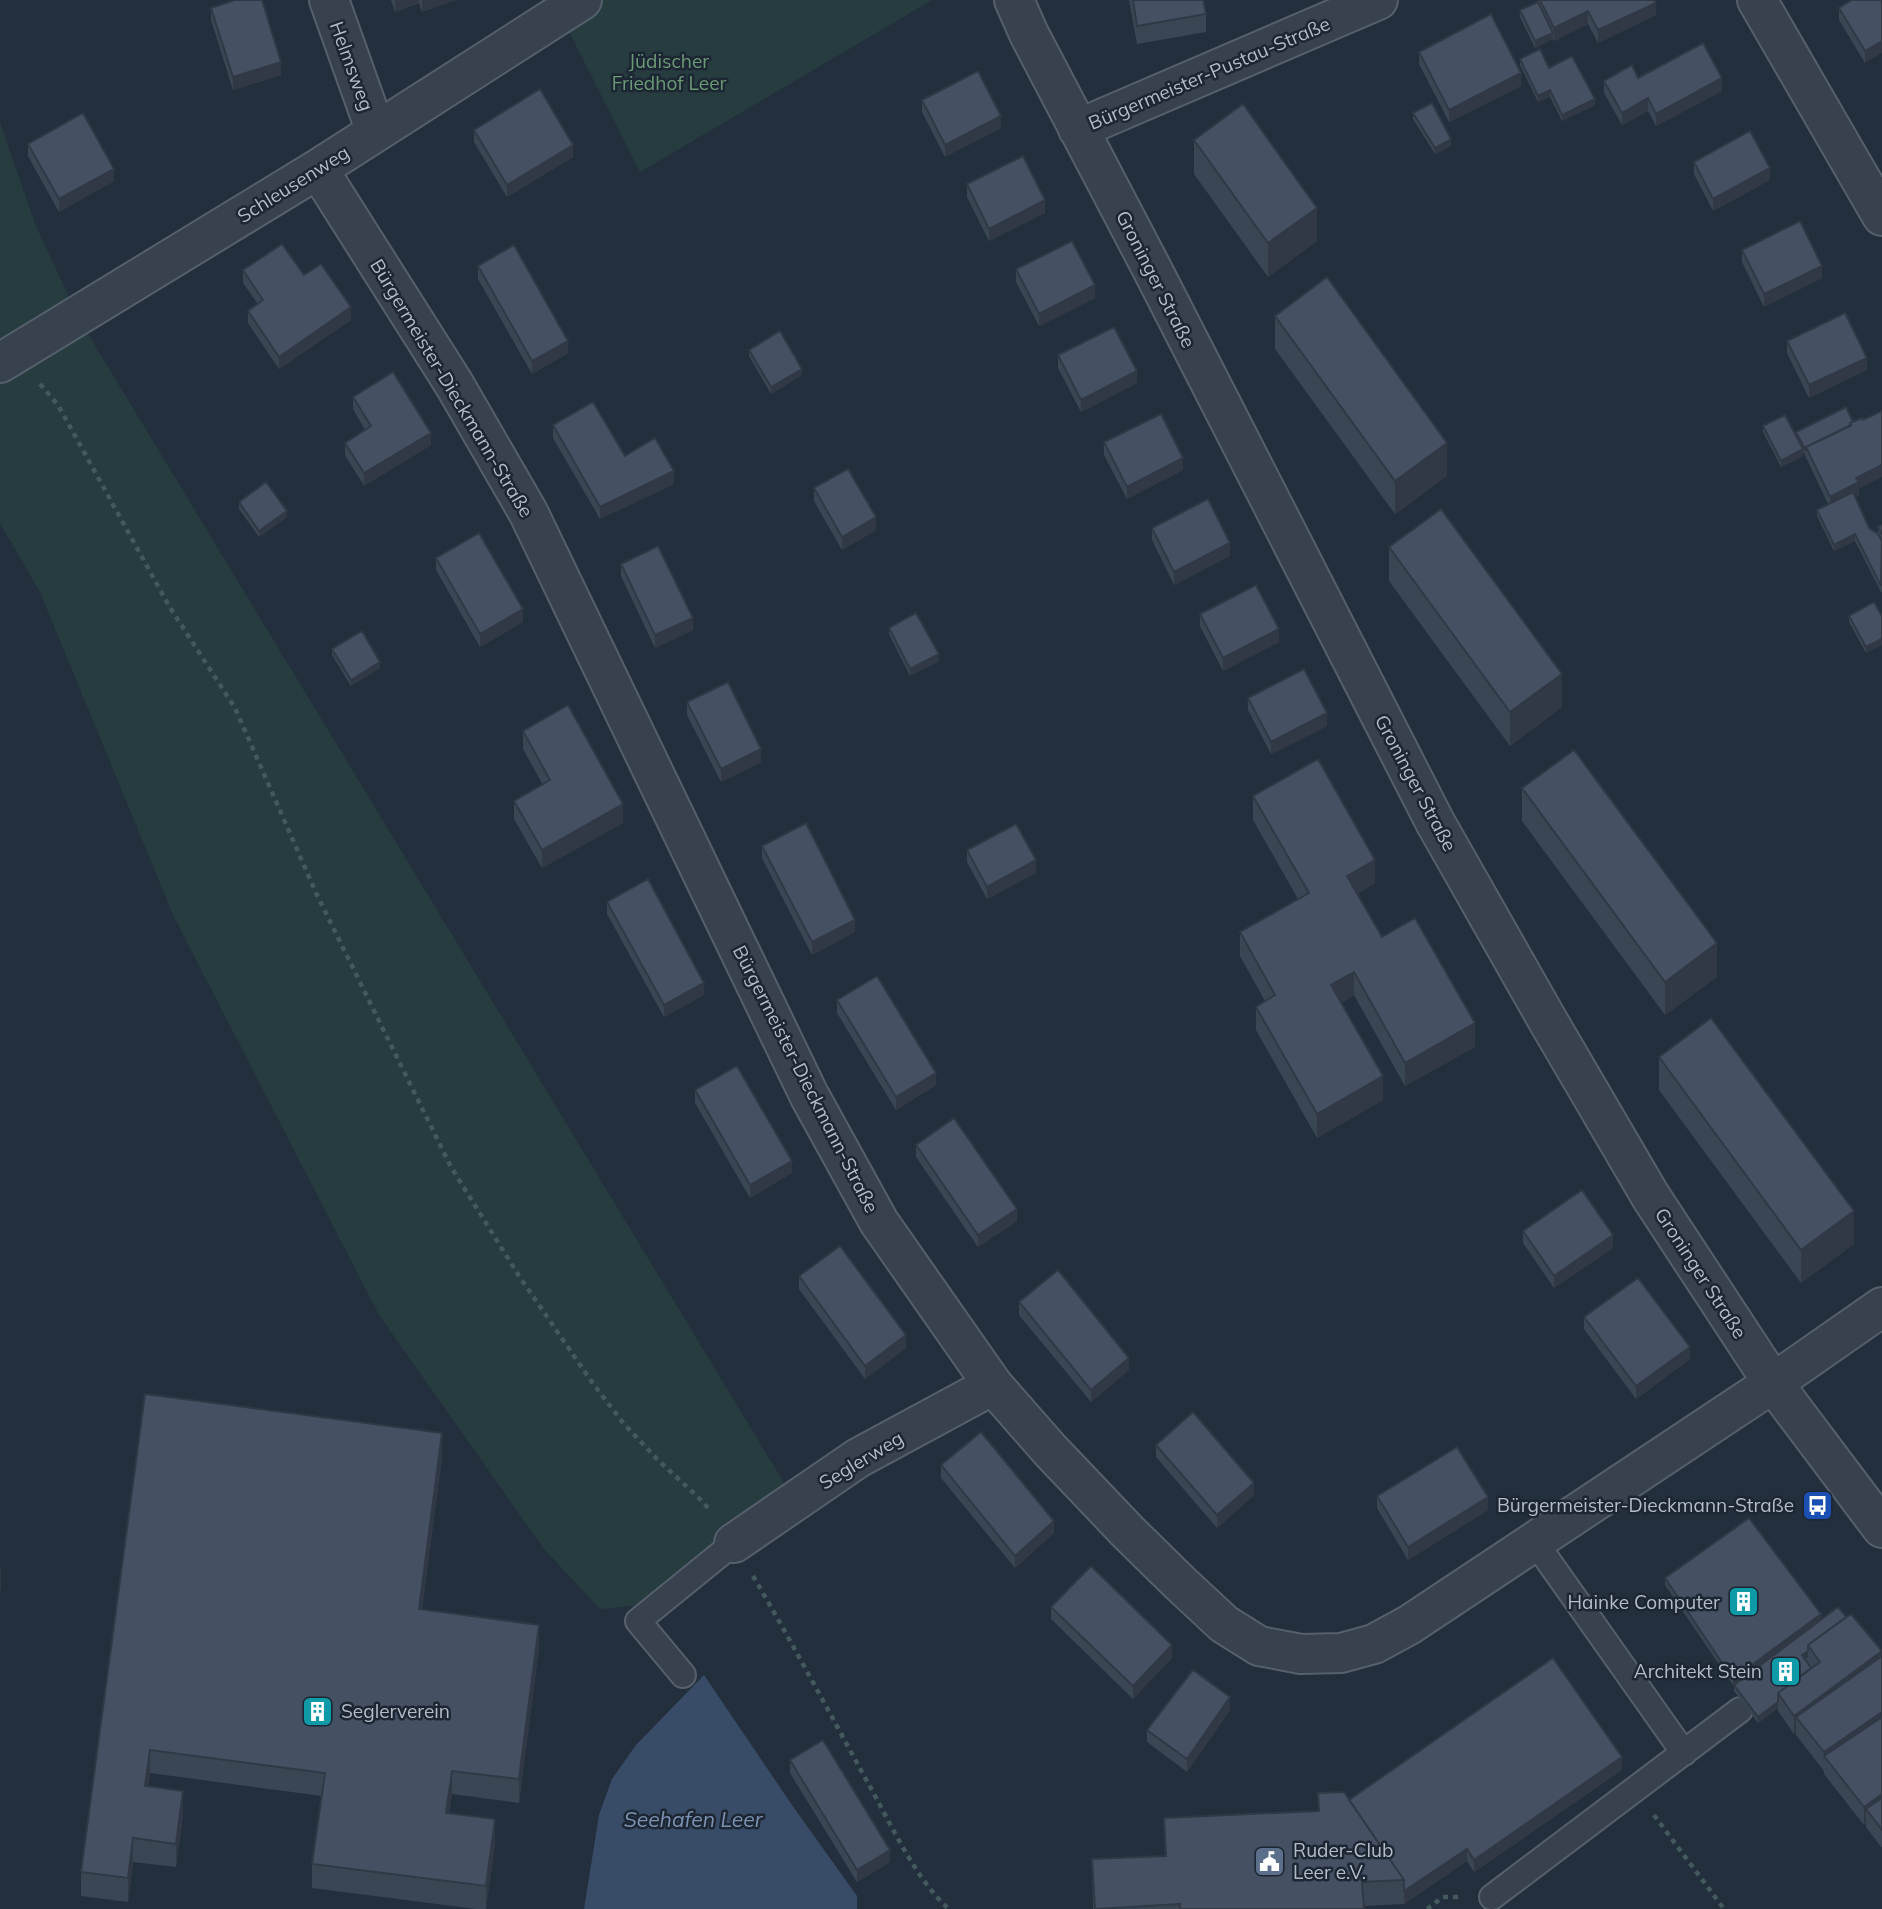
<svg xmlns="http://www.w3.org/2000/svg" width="1882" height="1909" font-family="Mulish,sans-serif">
<rect width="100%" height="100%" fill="#242f3e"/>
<path fill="#263c3f" d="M587,0H932L640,172L561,16Z
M0,122L35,224L79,319L795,1501L665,1603L600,1609L544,1549L379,1315L174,917L40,592L0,523Z"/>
<path fill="#394c67" d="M704,1675L794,1808L857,1896V1909H584L599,1815L612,1779L636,1745Z"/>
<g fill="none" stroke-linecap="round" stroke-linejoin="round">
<defs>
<path id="service" d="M1535,1542L1684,1753
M683,1675L638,1621L734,1543
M1492,1897L1740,1710"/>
<path id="minor" d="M329,0L376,132
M1757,0L1882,216
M1078,129L1378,0
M318,169L454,384L528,512L809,1095L879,1222L993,1385L1050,1450L1128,1532L1180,1583L1224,1624L1259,1646L1301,1654L1341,1653L1374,1644L1409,1625L1773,1383L1882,1307
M0,363L318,169L582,0
M734,1543L858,1458L993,1385"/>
<path id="tertiary" d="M1014,0L1029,34L1151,267L1435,822L1548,1021L1651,1197L1773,1383L1882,1528"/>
</defs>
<use href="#service" stroke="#565f6c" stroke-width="28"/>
<use href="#minor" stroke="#565f6c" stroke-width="42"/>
<use href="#tertiary" stroke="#565f6c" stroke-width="42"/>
<path stroke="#44595c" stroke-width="4.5" stroke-dasharray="5 5" stroke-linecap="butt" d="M40,384L58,405L169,606L235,708L317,895L451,1167L519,1276L594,1385L624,1424L659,1461L697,1496L710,1510
M753,1576C793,1644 830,1714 868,1783C890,1822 915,1879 949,1909
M1654,1815L1724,1909
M1427,1909L1443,1897H1461"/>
<use href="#service" stroke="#38414e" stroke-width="24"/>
<use href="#minor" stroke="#38414e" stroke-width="38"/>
<use href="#tertiary" stroke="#38414e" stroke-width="38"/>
</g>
<path fill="#3b4654" d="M391,0H456L422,12L419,3L395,12Z
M1129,0H1203L1206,14V32L1137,44Z
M1538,0H1654L1656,15L1598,43L1588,24L1554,41L1553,39L1535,48L1520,17V10L1538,2Z
M1882,0L1865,63L1839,20V8Z
M211,8L281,75L233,90L211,20Z
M1419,52L1521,86L1449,122L1419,64Z
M1520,59L1549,68L1595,105L1562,121L1550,97L1538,102L1520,65Z
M1638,78L1722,91L1656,126L1648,111L1622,125L1604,93V81Z
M922,100L1001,128L945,157L922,112Z
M1413,113L1451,146L1435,154L1413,119Z
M474,130L573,157L507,197L474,142Z
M1194,140L1317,241L1268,277L1194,174Z
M28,144L114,181L59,212L28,156Z
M1694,162L1770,180L1713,211L1694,174Z
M967,184L1045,213L989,241L967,197Z
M1742,250L1822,278L1764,307L1742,262Z
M478,266L568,353L532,374L478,279Z
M1016,269L1095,298L1039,326L1016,282Z
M243,270L351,320L279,369L248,323V311L258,304L243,283Z
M1275,316L1447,476L1395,514L1275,349Z
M1787,341L1867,370L1809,398L1787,353Z
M749,350L802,375L771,394L749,356Z
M1058,355L1137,383L1081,412L1058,368Z
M353,397L431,445L364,486L345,455V443L365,430L353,409Z
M553,425L625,456L674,484L600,519L553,438Z
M1763,426L1796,437V432L1859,489V495L1855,497L1869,528L1878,533V527L1882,525V592H1881L1855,541L1834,551L1817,516V510L1828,504L1803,451V456L1781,467L1763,432Z
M1104,442L1183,470L1127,499L1104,455Z
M814,488L876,530L842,550L814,501Z
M239,502L287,517L259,537L239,509Z
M1152,528L1230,556L1174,585L1152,540Z
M1389,547L1562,707L1510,746L1389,581Z
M436,558L523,622L480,647L436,570Z
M621,564L693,630L655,648L621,576Z
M1200,614L1279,642L1223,671L1200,626Z
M1849,616H1882V645L1866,653L1849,622Z
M889,628L939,661L910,676L889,634Z
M332,649L380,668L351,686L332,655Z
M1248,698L1327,726L1271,754L1248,710Z
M687,702L761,762L721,782L687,715Z
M523,731L623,823L542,868L514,819V801L543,785L523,749Z
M1522,788L1717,977L1665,1015L1522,821Z
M1253,796L1375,883L1357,894L1382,937L1475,1047L1405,1086L1354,995L1341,1003L1383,1100L1317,1138L1256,1030V1007L1265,1001L1240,956V932L1298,899L1253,820Z
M762,846L855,932L812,955L762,858Z
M967,850L1036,873L987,899L967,862Z
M607,902L704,995L664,1017L607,914Z
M837,1000L936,1085L896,1110L837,1013Z
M1659,1057L1854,1244L1801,1283L1659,1090Z
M695,1090L792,1173L750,1198L695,1103Z
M916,1145L1017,1221L978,1247L916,1157Z
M1523,1231L1613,1248L1554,1288L1523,1243Z
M799,1276L906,1348L865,1379L799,1289Z
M1019,1302L1129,1370L1091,1402L1019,1315Z
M1584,1317L1690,1359L1636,1399L1584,1329Z
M145,1394L442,1457L422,1609L539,1648L519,1803L452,1794L449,1813L495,1843L486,1909H476L312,1888V1864L322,1796L150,1773L148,1786L183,1814L176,1867L133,1862L128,1902L81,1896V1872Z
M1156,1445L1254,1495L1217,1528L1156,1457Z
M941,1465L1054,1533L1015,1568L941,1478Z
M1377,1496L1488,1510L1408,1560L1377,1508Z
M1665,1578L1821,1620L1846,1617L1882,1651V1848L1866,1827V1823L1864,1825L1824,1774V1770V1771L1796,1735V1732L1794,1734L1778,1711V1708L1758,1723L1734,1691V1685L1796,1639L1733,1685L1665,1585Z
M1051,1607L1172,1658L1133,1699L1051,1619Z
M1230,1710L1187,1772L1147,1742V1730Z
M790,1760L890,1862L857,1882L790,1773Z
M1622,1770L1474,1872L1467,1861L1404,1904L1363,1906L1364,1909H1093L1092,1859L1165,1856L1164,1818L1318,1811V1793L1349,1800Z"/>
<path fill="#303945" d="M395,0H419V3L395,12Z
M422,0H456L422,12Z
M1656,3V15L1598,43V30Z
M1588,11V24L1554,41V28Z
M1553,33V39L1535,48V41Z
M1882,41V53L1865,63V51Z
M281,62V75L233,90V77Z
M1521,73V86L1449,122V110Z
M1722,78V91L1656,126V114Z
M1550,90V97L1538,102V96Z
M1648,98V111L1622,125V113Z
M1595,99V105L1562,121V115Z
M1001,116V128L945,157V145Z
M1451,139V146L1435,154V148Z
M573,145V157L507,197V185Z
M1770,168V180L1713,211V199Z
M114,169V181L59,212V199Z
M1045,200V213L989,241V229Z
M1317,208V241L1268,277V243Z
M1822,266V278L1764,307V294Z
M1095,285V298L1039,326V314Z
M351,307V320L279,369V357Z
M568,341V353L532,374V361Z
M1867,358V370L1809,398V385Z
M802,369V375L771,394V387Z
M1137,371V383L1081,412V400Z
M431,433V445L364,486V473Z
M1447,443V476L1395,514V481Z
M1803,449V456L1781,467V461Z
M1183,458V470L1127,499V487Z
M1882,465V477L1859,489V495L1830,509V497L1856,478Z
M674,471V484L600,519V507Z
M287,511V517L259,537V531Z
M876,517V530L842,550V537Z
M1855,534V541L1834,551V545Z
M1230,543V556L1174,585V572Z
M523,609V622L480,647V634Z
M693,618V630L655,648V635Z
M1279,629V642L1223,671V658Z
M1882,639V645L1866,653V647Z
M939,654V661L910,676V669Z
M380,662V668L351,686V680Z
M1562,674V707L1510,746V712Z
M1327,713V726L1271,754V742Z
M761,749V762L721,782V769Z
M623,804V823L542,868V850Z
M1036,860V873L987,899V887Z
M1375,860V883L1347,899V876Z
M855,920V932L812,955V942Z
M1717,943V977L1665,1015V982Z
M1354,972V995L1331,1008V985Z
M704,983V995L664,1017V1005Z
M1475,1023V1047L1405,1086V1063Z
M936,1073V1085L896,1110V1097Z
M1383,1076V1100L1317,1138V1114Z
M792,1161V1173L750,1198V1185Z
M1017,1209V1221L978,1247V1235Z
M1854,1211V1244L1801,1283V1250Z
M1613,1235V1248L1554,1288V1276Z
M906,1335V1348L865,1379V1366Z
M1690,1347V1359L1636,1399V1386Z
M1129,1358V1370L1091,1402V1390Z
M442,1433V1457L419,1632V1609Z
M1254,1483V1495L1217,1528V1515Z
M1488,1497V1510L1408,1560V1547Z
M1054,1521V1533L1015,1568V1556Z
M1,1565V1588L0,1593V1569Z
M1821,1614V1620L1733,1685V1679Z
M539,1625V1648L519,1803V1779Z
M1172,1645V1658L1133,1699V1686Z
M1808,1651V1657L1802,1662V1655Z
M1882,1651V1670L1796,1717V1732L1794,1734V1716Z
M1230,1697V1710L1187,1772V1759Z
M1778,1702V1708L1758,1723V1717Z
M1882,1712V1730L1824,1756V1771V1752Z
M150,1750V1773L145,1810V1786Z
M1622,1757V1770L1474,1872V1860Z
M452,1771V1794L446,1837V1813Z
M183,1791V1814L176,1867V1844Z
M1882,1794V1812L1866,1809V1823L1864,1825V1807Z
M495,1819V1843L486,1909V1886Z
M133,1838V1862L128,1902V1878Z
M1467,1849V1861L1404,1904V1891Z
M890,1850V1862L857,1882V1870Z"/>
<path fill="#455162" stroke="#303945" stroke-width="2" d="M235,0H262L281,62L233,77L211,8Z
M1133,0H1203L1206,14L1137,26Z
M1540,0H1654L1656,3L1598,30L1588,11L1554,28Z
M1852,0H1882V41L1865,51L1839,8Z
M1538,2L1553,33L1535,41L1520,10Z
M1491,14L1521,73L1449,110L1419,52Z
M1703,43L1722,78L1656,114L1648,98L1622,113L1604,81L1632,65L1638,78Z
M1540,49L1549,68L1572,56L1595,99L1562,115L1550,90L1538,96L1520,59Z
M978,71L1001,116L945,145L922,100Z
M540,89L573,145L507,185L474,130Z
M1432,103L1451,139L1435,148L1413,113Z
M1243,104L1317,208L1268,243L1194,140Z
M83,113L114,169L59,199L28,144Z
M1750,131L1770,168L1713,199L1694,162Z
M1023,156L1045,200L989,229L967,184Z
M1800,221L1822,266L1764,294L1742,250Z
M1072,241L1095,285L1039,314L1016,269Z
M282,244L304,275L321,264L351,307L279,357L248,311L263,300L243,270Z
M514,245L568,341L532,361L478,266Z
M1327,277L1447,443L1395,481L1275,316Z
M1845,313L1867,358L1809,385L1787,341Z
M1114,327L1137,371L1081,400L1058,355Z
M780,331L802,369L771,387L749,350Z
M393,372L431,433L364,473L345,443L371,426L353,397Z
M593,402L625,456L655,438L674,471L600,507L553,425Z
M1846,407L1853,422L1850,423V426L1806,447V451L1796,432Z
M1882,411V465L1856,478L1859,482L1830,497L1806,447L1851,425L1850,423L1862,418L1863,420Z
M1161,414L1183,458L1127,487L1104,442Z
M1785,415L1803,449L1781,461L1763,426Z
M848,469L876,517L842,537L814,488Z
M266,482L287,511L259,531L239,502Z
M1853,492L1869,528L1878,534L1882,541L1881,586L1855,534L1834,545L1817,510Z
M1208,499L1230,543L1174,572L1152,528Z
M1441,509L1562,674L1510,712L1389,547Z
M1882,525V535L1878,527Z
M479,533L523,609L480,634L436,558Z
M658,546L693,618L655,635L621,564Z
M1256,585L1279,629L1223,658L1200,614Z
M1874,602L1882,616V639L1866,647L1849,616Z
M916,613L939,654L910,669L889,628Z
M362,631L380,662L351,680L332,649Z
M1304,669L1327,713L1271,742L1248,698Z
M728,682L761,749L721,769L687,702Z
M568,705L623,804L542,850L514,801L550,780L523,731Z
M1574,750L1717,943L1665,982L1522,788Z
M1318,759L1375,860L1347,876L1382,937L1415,918L1475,1023L1405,1063L1354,972L1331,985L1383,1076L1317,1114L1256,1007L1275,995L1240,932L1309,893L1253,796Z
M806,823L855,920L812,942L762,846Z
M1016,824L1036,860L987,887L967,850Z
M648,879L704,983L664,1005L607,902Z
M877,976L936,1073L896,1097L837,1000Z
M1711,1018L1854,1211L1801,1250L1659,1057Z
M737,1066L792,1161L750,1185L695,1090Z
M954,1118L1017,1209L978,1235L916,1145Z
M1582,1190L1613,1235L1554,1276L1523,1231Z
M840,1246L906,1335L865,1366L799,1276Z
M1058,1270L1129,1358L1091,1390L1019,1302Z
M1638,1278L1690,1347L1636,1386L1584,1317Z
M145,1394L442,1433L419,1609L539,1625L519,1779L452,1771L446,1813L495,1819L486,1886L312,1864L325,1773L150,1750L145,1786L183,1791L176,1844L133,1838L128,1878L81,1872Z
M1193,1412L1254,1483L1217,1515L1156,1445Z
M981,1432L1054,1521L1015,1556L941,1465Z
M1457,1447L1488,1497L1408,1547L1377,1496Z
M1749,1518L1821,1614L1733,1679L1665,1578Z
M1091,1566L1172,1645L1133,1686L1051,1607Z
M1838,1607L1846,1617L1808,1645V1651L1802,1655L1811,1668L1778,1693V1702L1758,1717L1734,1685Z
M1851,1614L1882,1651L1794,1716L1778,1693L1820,1662L1808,1645Z
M1882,1656V1712L1824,1752L1796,1717Z
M1553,1658L1622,1757L1474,1860L1467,1849L1404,1891V1880L1349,1800Z
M1193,1670L1230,1697L1187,1759L1147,1730Z
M1882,1717V1794L1864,1807L1824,1756Z
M823,1740L890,1850L857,1870L790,1760Z
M1344,1792L1404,1880L1362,1882L1364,1909H1180V1904L1095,1909L1092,1859L1166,1856L1164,1818L1319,1811L1318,1793Z
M1882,1798V1830L1866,1809Z"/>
<defs>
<symbol id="bus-square" viewBox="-11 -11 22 22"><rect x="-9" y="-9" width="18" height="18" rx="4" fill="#1a4fb4" stroke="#1d2633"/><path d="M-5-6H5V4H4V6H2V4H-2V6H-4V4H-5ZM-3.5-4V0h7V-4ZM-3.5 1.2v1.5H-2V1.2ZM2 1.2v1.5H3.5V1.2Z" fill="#fff"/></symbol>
<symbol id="building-square" viewBox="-11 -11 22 22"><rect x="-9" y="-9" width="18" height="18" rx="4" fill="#0f9aa8" stroke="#1d2633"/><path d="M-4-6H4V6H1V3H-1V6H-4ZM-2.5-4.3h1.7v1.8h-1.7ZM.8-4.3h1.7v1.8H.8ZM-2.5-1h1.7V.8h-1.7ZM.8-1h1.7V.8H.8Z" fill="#fff"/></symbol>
<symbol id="civic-square" viewBox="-11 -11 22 22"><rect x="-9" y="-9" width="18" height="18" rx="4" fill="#5c6f8a" stroke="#1d2633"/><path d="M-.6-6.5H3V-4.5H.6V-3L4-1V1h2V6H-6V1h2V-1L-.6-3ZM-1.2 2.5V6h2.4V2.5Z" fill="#fff"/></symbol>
</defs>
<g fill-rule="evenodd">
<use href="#bus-square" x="1800" y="1488" width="35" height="35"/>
<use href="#building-square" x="1726" y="1584" width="35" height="35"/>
<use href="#building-square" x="1768" y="1654" width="35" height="35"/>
<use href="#building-square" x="300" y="1694" width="35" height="35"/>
<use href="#civic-square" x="1252" y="1844" width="35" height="35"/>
</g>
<g text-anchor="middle" stroke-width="5" stroke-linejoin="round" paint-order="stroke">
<g font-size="19" fill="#6b9a76" stroke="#1d2633">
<text x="669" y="68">Jüdischer<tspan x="669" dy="22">Friedhof Leer</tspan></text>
</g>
<g font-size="19" fill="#b4bcc9" stroke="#1d2633">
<text transform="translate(352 66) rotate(70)" y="7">Helmsweg</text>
<text transform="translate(1209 73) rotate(-23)" y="7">Bürgermeister-Pustau-Straße</text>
<text transform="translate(293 184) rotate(-32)" y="7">Schleusenweg</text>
<text transform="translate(1156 279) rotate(63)" y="7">Groninger Straße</text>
<text transform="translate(452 388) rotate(59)" y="7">Bürgermeister-Dieckmann-Straße</text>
<text transform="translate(1416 783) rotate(62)" y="7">Groninger Straße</text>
<text transform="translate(806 1079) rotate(63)" y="7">Bürgermeister-Dieckmann-Straße</text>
<text transform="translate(1701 1273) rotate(57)" y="7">Groninger Straße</text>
<text transform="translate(861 1460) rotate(-31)" y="7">Seglerweg</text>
</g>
<g font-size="19" fill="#b4bcc9" stroke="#1d2633" text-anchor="end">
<text x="1794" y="1512">Bürgermeister-Dieckmann-Straße</text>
<text x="1720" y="1609">Hainke Computer</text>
<text x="1762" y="1678">Architekt Stein</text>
<text x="341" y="1718" text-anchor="start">Seglerverein</text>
<text x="1293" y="1857" text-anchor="start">Ruder-Club<tspan x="1293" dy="22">Leer e.V.</tspan></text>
</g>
<g font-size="21" font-style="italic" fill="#7c92b1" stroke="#1d2633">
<text x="693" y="1827">Seehafen Leer</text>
</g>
</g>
</svg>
